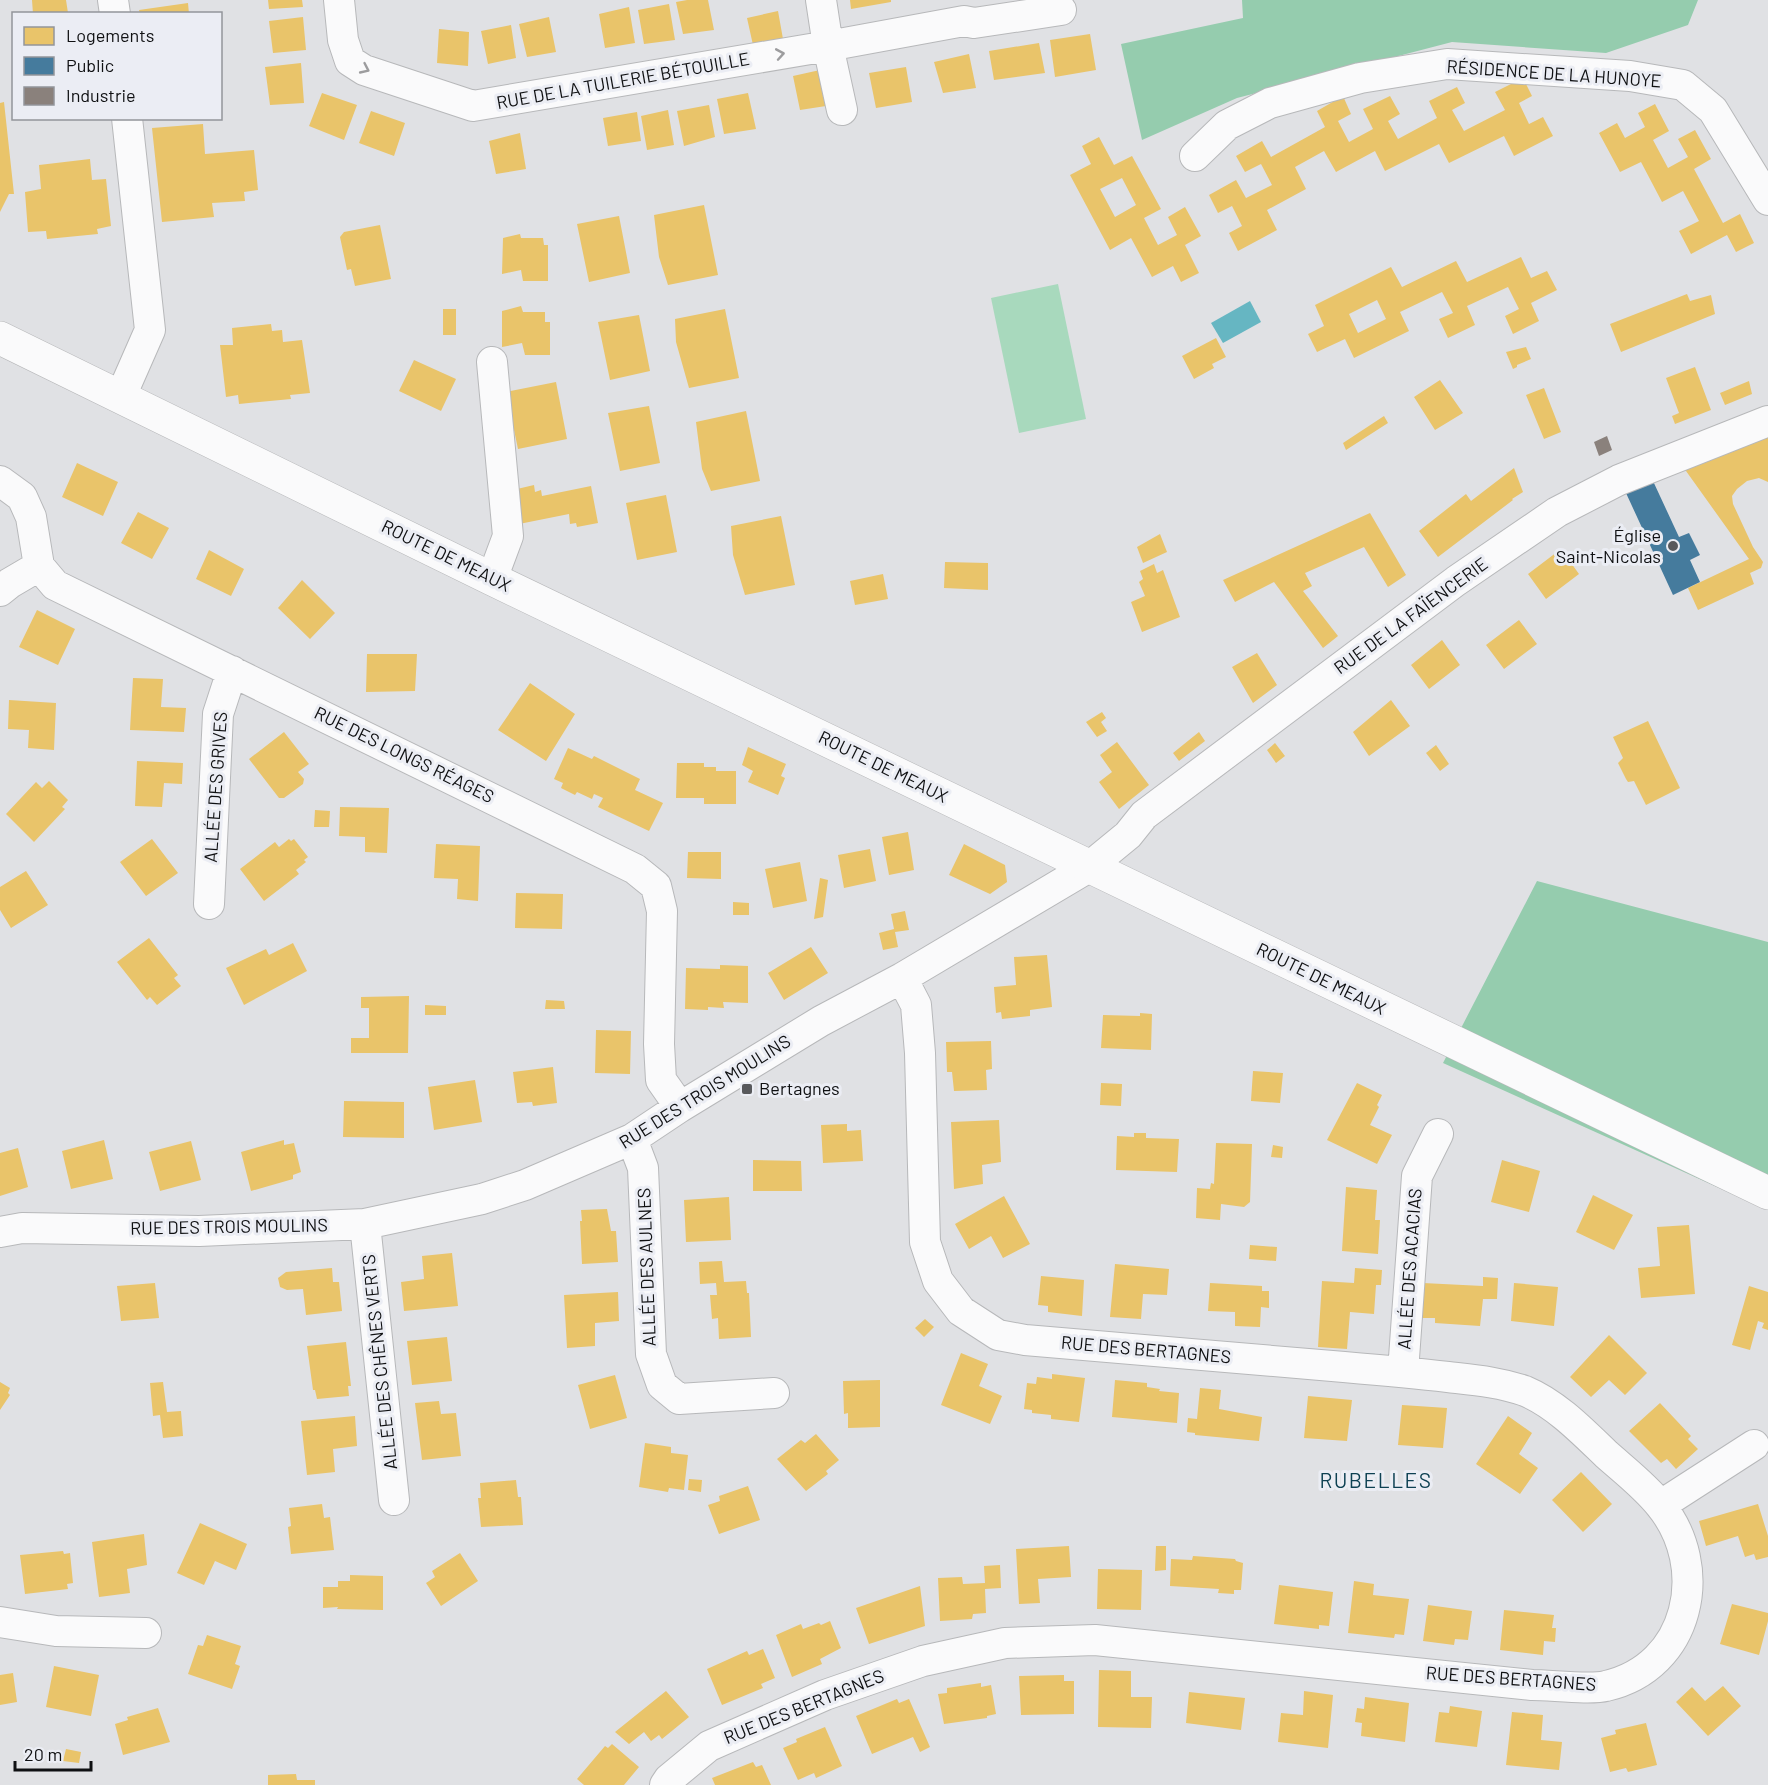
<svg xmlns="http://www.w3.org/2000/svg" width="1768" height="1785" font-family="Barlow,sans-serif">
<rect width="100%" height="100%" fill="#e0e1e4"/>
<path fill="#a8d9bd" d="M1058,284L1086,419L1019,433L991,298Z"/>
<path fill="#95ccae" d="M1242,0H1698L1688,25L1606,53L1452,42L1237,98L1142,140L1121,44L1243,18Z
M1537,881L1768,942V1210L1443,1063Z"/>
<path fill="#66b6c2" d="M1250,301L1261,322L1223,343L1211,323Z"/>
<path fill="#e9c46a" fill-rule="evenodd" d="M32,0H66L68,13L33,14Z
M268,0H302L303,7L269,9Z
M687,0H708L714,30L683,34L676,2Z
M850,0H891V2L851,9Z
M188,3L189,14H140L139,10Z
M669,4L675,40L644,44L638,10Z
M629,7L635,43L605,48L599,14Z
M778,11L783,39L753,45L747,18Z
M303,17L306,50L273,53L269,21Z
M549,17L556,52L527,57L519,24Z
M511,25L516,58L488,64L481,31Z
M439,29L469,32L468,66L437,63Z
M1090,34L1096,70L1055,77L1050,40Z
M1039,43L1045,73L994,80L989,51Z
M969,54L976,88L943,93L934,62Z
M301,63L304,103L270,105L265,67Z
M906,67L912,102L876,108L869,73Z
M820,70L826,106L800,110L793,76Z
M1523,78L1532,96L1519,103L1529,124L1543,117L1553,136L1514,156L1504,136L1449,163L1439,144L1385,171L1375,151L1336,172L1324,151L1295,167L1306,189L1267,210L1277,230L1238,251L1229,233L1242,226L1232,206L1218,213L1209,195L1236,180L1246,198L1272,185L1261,164L1245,172L1236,156L1262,141L1271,157L1325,127L1317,111L1343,96L1351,114L1338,121L1349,142L1373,129L1363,109L1390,96L1400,114L1388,121L1398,139L1437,118L1429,101L1457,87L1465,103L1452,110L1464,131L1505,110L1495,92Z
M322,93L357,105L344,140L309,126Z
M748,93L756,129L724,134L717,99Z
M4,102L14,194H9L0,212V103Z
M1655,104L1669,131L1653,140L1668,168L1688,157L1678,139L1695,130L1711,159L1694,169L1723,223L1740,214L1754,243L1736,252L1727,235L1691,254L1679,231L1699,221L1683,191L1662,202L1641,162L1620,172L1599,133L1617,123L1625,138L1645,127L1638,113Z
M709,105L715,137L684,146L677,111Z
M668,110L674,145L647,150L641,116Z
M371,111L405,123L394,156L359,143Z
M637,112L641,141L608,146L603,118Z
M203,124L205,154L254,150L258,190L244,192L245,201L212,203L214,217L162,222L152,128Z
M520,133L526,169L496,174L489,141Z
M1099,137L1114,165L1132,156L1161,209L1144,218L1158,245L1177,235L1168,217L1185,207L1201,236L1185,245L1199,273L1181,282L1173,266L1152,277L1131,238L1110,250L1070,175L1091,164L1082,146ZM1122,178L1136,205L1115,217L1100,189Z
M90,159L92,180L106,179L111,226L97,229L98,234L47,239L46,231L28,232L25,192L41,189L39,165Z
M704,205L718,275L668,285L659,257L654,215Z
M619,216L630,273L589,282L577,224Z
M380,225L391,279L355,286L351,269L347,270L340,237L344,232Z
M520,234L521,238H543L544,245H548V281H523L521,270L502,274L503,238Z
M1521,257L1531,278L1547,271L1557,290L1531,303L1539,321L1513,334L1505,316L1519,309L1508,287L1467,306L1475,325L1448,338L1439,319L1453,313L1442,292L1400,312L1409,331L1354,358L1345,339L1317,352L1308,334L1324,326L1315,305L1391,267L1402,287L1456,261L1467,282ZM1377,300L1386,319L1358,333L1349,314Z
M1687,294L1690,301L1711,295L1715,314L1621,352L1610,324Z
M521,306L523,312H545V322H550V355H525L522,343L502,347V311Z
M443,309H456V335H443Z
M725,309L739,378L689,388L676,342L675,319Z
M639,315L650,371L610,380L598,322Z
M271,324L272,331L282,330L283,342L302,340L310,393L290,395L291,399L239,404L238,395L226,397L220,345H233L232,328Z
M1216,338L1226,357L1212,364L1214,368L1194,379L1182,356Z
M1526,347L1531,359L1517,365V367L1513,369L1506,352Z
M414,360L456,379L441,411L399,391Z
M1695,367L1711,410L1675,424L1672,416L1679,413L1666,378Z
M1440,380L1463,413L1435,430L1414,397Z
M1749,381L1752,394L1725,405L1720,393Z
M556,382L567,439L518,449L506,392Z
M1544,388L1561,432L1544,439L1526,395Z
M649,406L660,463L620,471L608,413Z
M746,411L760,481L711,491L702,469L696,422Z
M1384,416L1388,423L1346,450L1343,443Z
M1768,432V482L1759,478L1747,481L1737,489L1732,496L1733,504L1753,547L1763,562L1761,568L1750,573L1754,584L1698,610L1688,588L1749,559L1681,464Z
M77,463L118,482L103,516L62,497Z
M1514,468L1523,492L1512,499L1513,500L1438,557L1419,531L1466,494L1471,501Z
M534,485L535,492L541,490L542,496L591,486L598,523L577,527L576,523L570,524L569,514L519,524L517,489Z
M666,495L677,552L637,560L626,503Z
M138,512L169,528L152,559L121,543Z
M1370,513L1406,575L1388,587L1364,547L1305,573L1312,586L1303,591L1338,636L1323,648L1274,582L1235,602L1223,580Z
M781,516L795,585L745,595L733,555L731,526Z
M1160,534L1167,552L1143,563L1137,547Z
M1561,549L1579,574L1546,599L1528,574Z
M209,550L244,569L231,596L196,579Z
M945,562L988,563V590L944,588Z
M1154,564L1157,573L1163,570L1180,617L1142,632L1131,602L1145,596L1139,582L1143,579L1140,571Z
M883,574L888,599L855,605L850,581Z
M302,580L335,613L310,639L278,608Z
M37,610L75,629L58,665L19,647Z
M1519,620L1537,644L1504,669L1486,645Z
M1442,640L1460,665L1429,689L1411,665Z
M1257,653L1277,685L1253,703L1232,667Z
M367,654H417L415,691L366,692Z
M133,678L163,679L161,707L186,708L184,732L130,730Z
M530,683L575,714L546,761L498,730Z
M9,700L56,703L54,750L28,748L29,730L8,729Z
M1391,700L1410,726L1369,756L1353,732Z
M1102,712L1106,718L1101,722L1107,731L1097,737L1086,722Z
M1648,721L1680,788L1646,805L1634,781L1628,782L1626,779L1618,763L1623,758L1613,737Z
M284,732L309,764L298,772L304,779L303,784L284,798H279L249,759Z
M1199,732L1205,741L1179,761L1173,753Z
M1117,742L1149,785L1119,809L1099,782L1112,772L1100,755Z
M1275,743L1285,756L1276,763L1267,750Z
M1436,745L1449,764L1440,771L1426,753Z
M748,747L786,764L781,776L785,778L778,795L748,782L753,771L742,765Z
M568,748L592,759L594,756L640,779L635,790L663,803L649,831L598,807L603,798L594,794L592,799L577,792L575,795L561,788L563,783L554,779Z
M137,761L183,763L182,784L164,783L162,807L135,806Z
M677,763H704V767H716V771H736V804H704V798H676Z
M49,781L68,800L62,807L65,809L34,842L6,814L36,782L42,788Z
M340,807L389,808L387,853L365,852V837L339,836Z
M315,810L330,811L329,827H314Z
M908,832L914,870L889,875L882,837Z
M152,839L178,873L146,896L120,862Z
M289,839L291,841L294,839L308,857L304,860L306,862L296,870L299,874L264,901L240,869L275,842L279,847Z
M436,844L480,846L478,901L457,899L458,879L434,878Z
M964,844L1005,865L1007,882L990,894L949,875Z
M870,849L876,881L844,888L838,855Z
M688,852H721V879L687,878Z
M800,862L807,901L773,908L765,869Z
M26,871L48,905L11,928L0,910V887Z
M820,878L828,880L823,917L814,919Z
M516,893L563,894L562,929L515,928Z
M733,902L749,903V915H733Z
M905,911L909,930L895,932L898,947L883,950L879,933L894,929L891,914Z
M149,938L178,975L174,978L181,986L157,1005L150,997L147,1000L117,962Z
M293,943L307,971L244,1005L226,968L266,949L269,955Z
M811,947L828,973L784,1000L768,973Z
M1047,955L1052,1007L1030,1010V1016L1002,1019L1001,1012L996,1013L994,987L1016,985L1014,957Z
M720,965L748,966V1003L723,1002L724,1008L708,1007V1010L685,1009L686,968L720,969Z
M409,996L408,1053H351V1038H369V1008H361V997Z
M546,1000L564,1001L565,1009H545Z
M425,1005L446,1006V1015H425Z
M1140,1013L1152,1014L1151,1050L1101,1048L1103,1015L1140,1016Z
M596,1030L631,1031L630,1074L595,1073Z
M991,1041L992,1069L986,1070L987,1090L954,1091L952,1072H947L946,1042Z
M553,1067L557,1103L533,1106L532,1102L517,1103L513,1072Z
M1253,1071L1283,1073L1280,1103L1251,1101Z
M475,1080L482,1122L434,1130L428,1087Z
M1101,1083L1122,1084L1121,1106L1100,1105Z
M1357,1083L1382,1095L1377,1105L1379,1107L1370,1125L1392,1135L1377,1164L1327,1140Z
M344,1101L404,1102V1138L343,1137Z
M999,1120L1001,1162L982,1165L983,1184L954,1189L951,1122Z
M847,1124V1131L861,1130L863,1161L823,1163L821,1125Z
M1134,1133H1146V1138L1179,1139L1177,1172L1116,1170L1117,1136L1134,1137Z
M104,1140L113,1179L71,1189L62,1151Z
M284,1140V1145L294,1143L301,1172L293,1175V1179L251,1191L241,1152Z
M191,1141L201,1180L160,1191L149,1152Z
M1216,1143L1252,1144L1250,1202L1244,1207L1221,1204L1220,1220L1196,1218L1197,1188L1210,1189L1211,1183L1214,1184Z
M1273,1145L1283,1147L1282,1158L1271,1157Z
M18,1148L28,1187L0,1196V1153Z
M753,1160L801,1161L802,1191H753Z
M1502,1160L1540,1171L1529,1212L1491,1202Z
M1346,1187L1377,1190L1375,1220H1380L1378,1254L1342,1251Z
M1593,1195L1633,1215L1614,1250L1576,1232Z
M1004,1196L1030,1244L1003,1258L991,1236L969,1249L955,1224Z
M729,1197L731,1240L686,1242L684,1200Z
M607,1209L611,1231H616L618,1262L582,1264L580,1221H582L581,1210Z
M1689,1225L1695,1294L1641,1298L1638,1268L1660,1266L1657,1227Z
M1250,1245L1277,1247L1276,1261L1249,1259Z
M452,1253L458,1306L404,1311L401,1282L424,1279L422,1256Z
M722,1261L724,1282L746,1281L747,1293H749L751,1337L719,1339L718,1318L712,1319L710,1295H717L716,1283L700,1284L699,1262Z
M1115,1264L1169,1269L1167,1295L1143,1294L1141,1319L1110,1317Z
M332,1268L333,1282H339L342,1311L306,1315L303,1289L287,1290L280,1287L278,1278L286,1272Z
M1355,1268L1382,1270L1381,1285H1376L1374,1314L1350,1312L1347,1349L1318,1347L1322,1281L1354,1283Z
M1041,1276L1084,1280L1082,1316L1048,1312V1306L1038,1305Z
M1483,1277L1498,1278L1497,1299H1483L1480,1326L1435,1323V1318H1421L1423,1283L1483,1286Z
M155,1283L159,1318L121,1321L117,1286Z
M1210,1283L1262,1286V1291H1269V1308L1261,1307L1260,1327L1235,1326V1312L1208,1311Z
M1514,1283L1558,1287L1554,1326L1511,1321Z
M1749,1286L1768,1292V1330L1762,1328L1764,1323L1758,1321L1750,1350L1732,1345Z
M618,1292L619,1321L595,1323V1346L567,1348L564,1295Z
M925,1319L934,1327L924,1337L915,1328Z
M1609,1335L1647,1373L1625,1395L1609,1380L1591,1397L1570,1377Z
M447,1337L452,1381L412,1385L407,1341Z
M346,1342L351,1386H348L349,1396L317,1399L315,1390H313L307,1346Z
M961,1353L988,1364L979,1386L1002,1396L990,1424L941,1405Z
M1052,1374L1085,1378L1079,1422L1051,1419V1415L1032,1413V1410L1024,1409L1027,1383L1036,1384L1037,1377L1052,1379Z
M615,1375L627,1418L590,1429L578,1385Z
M880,1380V1427L848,1428V1413L844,1414L843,1381Z
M1115,1380L1147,1383V1387L1160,1389L1159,1391L1179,1393L1177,1423L1112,1417Z
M0,1382L10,1388L8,1393L10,1395L0,1410Z
M163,1382L167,1412L181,1411L183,1436L163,1438L160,1415L153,1416L150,1383Z
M1200,1388L1221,1390L1219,1409L1262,1417L1259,1441L1195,1435V1433L1187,1432L1188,1418L1197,1419Z
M1308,1396L1352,1400L1347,1441L1304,1438Z
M439,1401L441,1414L456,1413L461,1456L422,1460L415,1403Z
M1660,1403L1691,1436L1688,1439L1698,1449L1676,1469L1667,1459L1661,1463L1629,1431Z
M1402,1405L1447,1408L1443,1448L1398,1445Z
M355,1416L357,1446L333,1449L335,1472L307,1475L301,1421Z
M1508,1416L1532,1433L1519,1454L1538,1468L1520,1494L1476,1464Z
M816,1434L839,1460L826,1471L828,1474L806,1491L777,1459L801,1440L805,1443Z
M645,1443L671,1447V1453L688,1455L684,1490L669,1488L668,1492L639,1487Z
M1581,1472L1612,1504L1583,1532L1552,1500Z
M689,1479L702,1480L701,1492L688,1490Z
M516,1480L518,1497H521L523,1525L481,1527L478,1498H481L480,1483Z
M748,1486L760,1520L719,1534L708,1505L720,1501L719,1496Z
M322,1504L324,1518L330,1517L334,1550L291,1554L288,1527L291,1526L289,1508Z
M1758,1504L1768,1536V1557L1756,1560L1754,1554L1745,1557L1738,1536L1706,1546L1699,1521Z
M200,1523L247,1544L236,1570L215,1561L204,1585L177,1573Z
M144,1534L147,1565L127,1569L130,1593L99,1597L92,1542Z
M1069,1546L1071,1577L1038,1579L1040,1603L1019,1604L1016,1549Z
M1156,1546H1166V1570L1155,1571Z
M63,1551L64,1554L70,1553L73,1583L67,1584L68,1589L25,1594L20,1555Z
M460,1553L478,1581L441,1606L426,1583L435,1577L432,1571Z
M1193,1556L1235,1559L1236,1561L1243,1563L1241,1590H1234V1594L1218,1593L1219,1589L1170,1586L1171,1559L1192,1560Z
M1000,1565L1001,1588L985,1589L986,1613L973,1614L972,1619L940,1621L938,1578L962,1577L963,1584L985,1583L984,1566Z
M1098,1569L1142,1570L1141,1610L1097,1609Z
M350,1575L383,1576V1610L337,1609L338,1607L323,1608V1587H338V1581H350Z
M1354,1581L1374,1584L1373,1595L1409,1599L1404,1635L1395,1634L1394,1638L1348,1633Z
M1279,1585L1333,1592L1329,1626L1319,1625V1629L1274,1624Z
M920,1586L925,1626L869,1644L856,1608Z
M1732,1604L1768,1613V1621L1759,1655L1720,1644Z
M1428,1605L1472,1611L1468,1640L1455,1639L1454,1645L1423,1641Z
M1504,1610L1554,1615L1552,1628H1556L1555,1642L1544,1641L1543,1655L1500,1650Z
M830,1621L841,1648L820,1659L822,1664L792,1677L776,1635L801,1624L803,1629L819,1623L821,1625Z
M207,1635L241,1646L235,1664L240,1666L232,1689L188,1674L198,1645L203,1646Z
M763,1649L775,1678L761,1684L763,1688L722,1705L707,1669L747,1651L749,1655Z
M54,1666L99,1675L91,1716L46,1707Z
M1099,1670L1131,1671V1697H1152L1151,1728L1098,1727Z
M13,1673L17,1702L0,1705V1675Z
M1064,1675V1681H1074V1714L1021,1715L1019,1676Z
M981,1683V1687L991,1685L996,1714L987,1716V1718L944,1724L938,1694L947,1693V1688Z
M1723,1686L1741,1706L1708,1736L1676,1702L1692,1687L1705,1701Z
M666,1691L689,1717L662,1739L659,1735L651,1741L644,1732L629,1744L615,1732Z
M1304,1691L1333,1695L1328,1748L1278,1742L1281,1713L1303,1715Z
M1189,1692L1245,1698L1241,1730L1186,1723Z
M1365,1697L1409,1703L1405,1742L1361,1736L1362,1723L1355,1722L1357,1708L1364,1709Z
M897,1699L899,1703L909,1699L930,1747L920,1752L913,1737L872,1754L856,1716Z
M1450,1706L1482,1711L1477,1747L1435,1742L1439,1712L1449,1713Z
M158,1708L170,1742L123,1755L115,1724L128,1720L127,1717Z
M1512,1712L1543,1715L1541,1740L1562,1742L1559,1770L1506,1765Z
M1646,1723L1657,1765L1628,1772L1626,1768L1610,1772L1601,1738L1616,1734L1615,1730Z
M825,1727L842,1766L816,1778L814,1773L798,1780L783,1748L797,1742L796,1739Z
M612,1744L639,1767L624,1785H584L577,1779L605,1746L608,1748Z
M66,1749L81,1752L79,1763L63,1761Z
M753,1762L756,1767L762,1765L771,1785H715L712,1778Z
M296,1774L297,1780H315V1785H268V1775Z"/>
<path fill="#457b9d" d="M1653,481L1679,537L1689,533L1700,555L1690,560L1700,582L1673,595L1626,493Z"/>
<path fill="#8a817c" d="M1607,436L1612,450L1599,456L1594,442Z"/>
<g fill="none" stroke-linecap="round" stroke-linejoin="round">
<defs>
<path id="street" d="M113,0L115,14
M339,0L343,40L350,61L364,70L473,106L828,46L964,21L974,23L1061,10
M821,0L828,46L842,110
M1195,156L1227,125L1270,103L1360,78L1447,64L1630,76L1683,85L1713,110L1768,200
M492,362L508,536L492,579
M121,396L150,330L127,118
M0,481L22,497L31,517L39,566L55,585L635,869L656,886L662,911L659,1044L661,1080L680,1107
M0,591L10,583L39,566
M209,904L218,714L232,671
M632,1139L643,1168L651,1354L662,1385L679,1399L774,1393
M365,1224L394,1500
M0,1232L22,1228L199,1231L365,1224L482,1199L525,1185L632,1139L680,1107L821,1021L902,978L1089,867L1128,835L1144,815L1456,581L1557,512L1619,480L1768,421
M1403,1372L1417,1176L1438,1134
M1661,1505L1754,1445
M0,1622L56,1631L146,1633
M665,1785L669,1779L709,1746L825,1695L923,1661L1005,1643L1095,1640L1532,1685C1551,1685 1590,1690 1606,1686C1690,1667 1711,1567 1660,1505C1645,1486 1624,1470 1606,1454C1582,1431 1556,1404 1525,1391C1499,1382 1474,1380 1448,1377C1413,1373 1379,1370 1344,1367C1238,1358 1131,1349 1025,1340L998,1335L961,1311L938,1281L925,1242L920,1053L916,1005L902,978"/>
<path id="primary" d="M0,338L492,579L1768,1193"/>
</defs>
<use href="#street" stroke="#b7b8ba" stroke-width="32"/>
<use href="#primary" stroke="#b7b8ba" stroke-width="34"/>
<use href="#street" stroke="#fafafb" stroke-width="30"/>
<use href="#primary" stroke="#fafafb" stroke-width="33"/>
</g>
<defs><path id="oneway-chevron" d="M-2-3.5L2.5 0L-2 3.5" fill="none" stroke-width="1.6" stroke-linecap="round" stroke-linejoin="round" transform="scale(1.5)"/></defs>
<g stroke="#9c9c9e">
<use href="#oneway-chevron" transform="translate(780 54) rotate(-10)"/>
<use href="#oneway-chevron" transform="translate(365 69) rotate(25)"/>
</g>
<g fill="#58595c" stroke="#ebedf4" stroke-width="2">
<circle cx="1673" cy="546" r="6"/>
<rect x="741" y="1083" width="12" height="12" rx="3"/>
</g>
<g text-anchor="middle" stroke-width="6" stroke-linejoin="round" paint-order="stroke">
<g font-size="18" fill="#0f1012" stroke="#ebedf4">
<text transform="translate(1554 74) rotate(4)" y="6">RÉSIDENCE DE LA HUNOYE</text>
<text transform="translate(623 81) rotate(-10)" y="6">RUE DE LA TUILERIE BÉTOUILLE</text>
<text transform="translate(446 556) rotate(26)" y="6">ROUTE DE MEAUX</text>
<text transform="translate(1411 616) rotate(-36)" y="6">RUE DE LA FAÏENCERIE</text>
<text transform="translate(404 755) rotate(26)" y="6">RUE DES LONGS RÉAGES</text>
<text transform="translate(883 767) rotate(26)" y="6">ROUTE DE MEAUX</text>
<text transform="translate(216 787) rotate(-86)" y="6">ALLÉE DES GRIVES</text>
<text transform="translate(1321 979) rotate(26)" y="6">ROUTE DE MEAUX</text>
<text transform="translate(705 1092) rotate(-32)" y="6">RUE DES TROIS MOULINS</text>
<text transform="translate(229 1227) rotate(-1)" y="6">RUE DES TROIS MOULINS</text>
<text transform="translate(647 1267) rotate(-92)" y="6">ALLÉE DES AULNES</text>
<text transform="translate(1410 1269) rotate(-86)" y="6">ALLÉE DES ACACIAS</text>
<text transform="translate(1146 1350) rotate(5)" y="6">RUE DES BERTAGNES</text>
<text transform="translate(380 1362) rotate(-96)" y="6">ALLÉE DES CHÊNES VERTS</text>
<text transform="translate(1511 1679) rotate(4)" y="6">RUE DES BERTAGNES</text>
<text transform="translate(804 1707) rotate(-22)" y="6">RUE DES BERTAGNES</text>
</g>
<g font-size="18" fill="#0f1012" stroke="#ebedf4" text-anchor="end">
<text x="1661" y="542">Église<tspan x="1661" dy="21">Saint-Nicolas</tspan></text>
<text x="759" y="1095" text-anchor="start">Bertagnes</text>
</g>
<g font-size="21" letter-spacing="1.5" fill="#0e4153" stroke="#ebedf4">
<text x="1376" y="1488">RUBELLES</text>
</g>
</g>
<rect x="12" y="12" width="210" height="108" fill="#ebedf4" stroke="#93959a" stroke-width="1.5"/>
<rect x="24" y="27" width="30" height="18" fill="#e9c46a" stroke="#93959a" stroke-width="1.5"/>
<text x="66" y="42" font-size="18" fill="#0f1012">Logements</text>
<rect x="24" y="57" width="30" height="18" fill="#457b9d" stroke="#93959a" stroke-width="1.5"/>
<text x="66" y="72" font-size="18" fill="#0f1012">Public</text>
<rect x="24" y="87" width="30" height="18" fill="#8a817c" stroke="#93959a" stroke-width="1.5"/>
<text x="66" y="102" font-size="18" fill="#0f1012">Industrie</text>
<path d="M15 1761v9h76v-9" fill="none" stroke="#0f1012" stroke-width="3"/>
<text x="24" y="1761" font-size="18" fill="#0f1012" stroke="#ebedf4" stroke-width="4.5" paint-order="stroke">20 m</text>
</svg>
